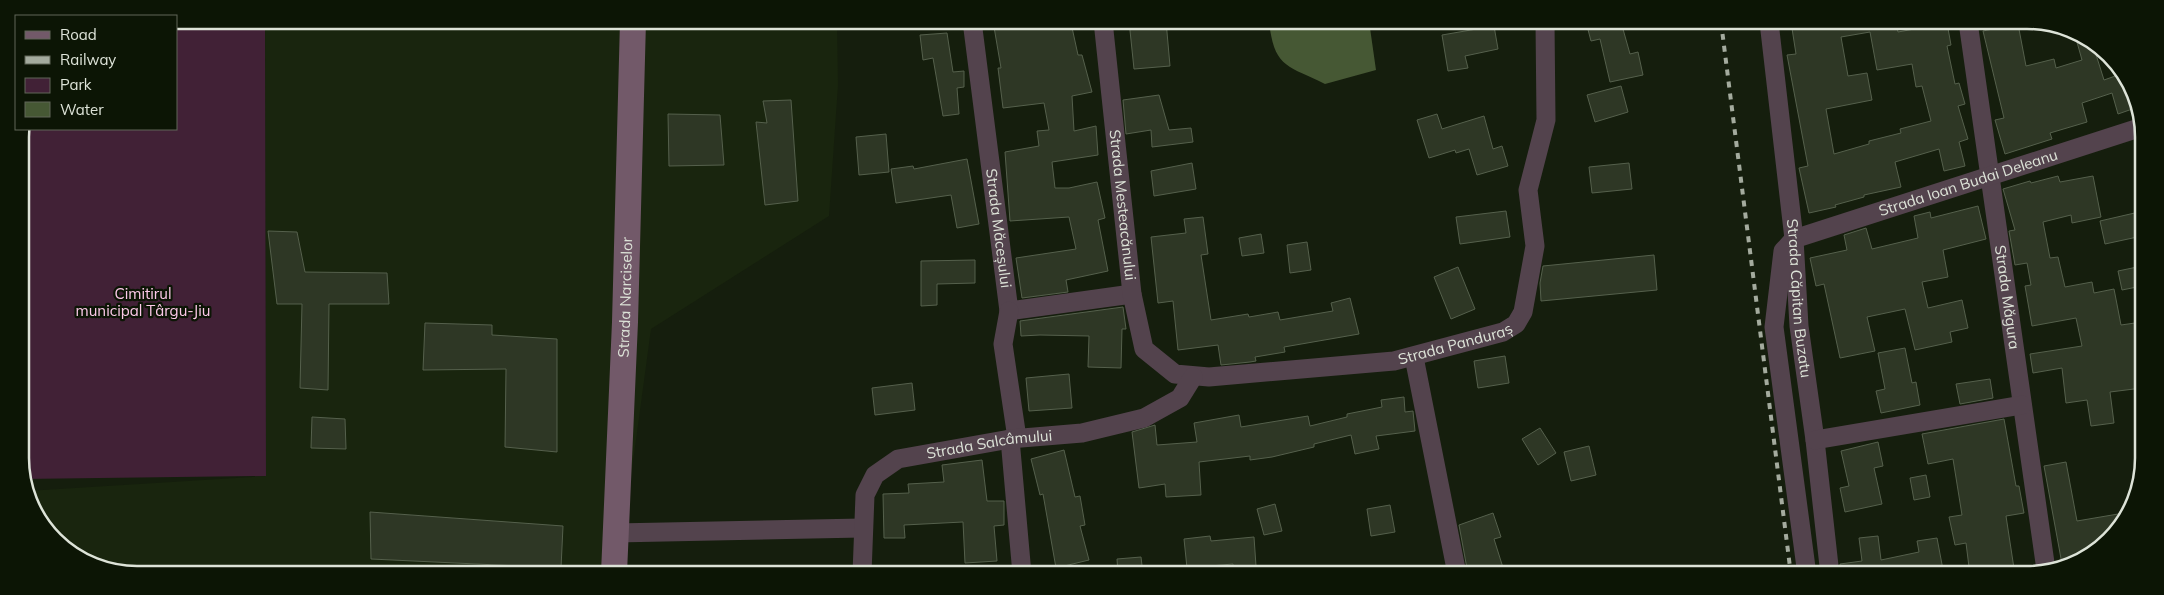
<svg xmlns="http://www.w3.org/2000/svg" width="2164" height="595" font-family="Mulish,sans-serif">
<rect width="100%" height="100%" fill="#151e0d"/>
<path fill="#19250e" d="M265,20L837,21L838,85L829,216L651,329L618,573H113L54,541L27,491L266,476Z"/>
<path fill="#412136" d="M176,20H265L266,476L22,479L20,129H176Z"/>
<path fill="#465834" d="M1269,21H1369L1376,70L1325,84C1287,65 1274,68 1269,21Z"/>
<path fill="#2e3725" stroke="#55604c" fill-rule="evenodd" d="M993,21H1022L1023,28L1071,23L1078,55H1082L1092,92L1072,96L1074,131L1096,126L1098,155L1052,162L1055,188H1069L1097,182L1105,218L1098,220L1108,271L1066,280L1068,292L1022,298L1016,258L1076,249L1069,217L1010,221L1005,152L1039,146L1037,131L1049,130L1044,103L1003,108L998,68H1001Z
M1129,21H1166L1170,66L1134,69Z
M1586,22H1621L1630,54L1638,52L1643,75L1610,82L1600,39L1591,41Z
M1791,22H1896L1898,32L1947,23L1951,45L1947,46L1955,84L1959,83L1965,104L1958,106L1968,139L1959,142L1965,166L1944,171L1939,149L1895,162L1901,187L1864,195V197L1835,205L1836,207L1809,213L1799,168L1808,166L1787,55L1796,54ZM1870,32L1877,70L1912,64L1916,87L1922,86L1931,121L1900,129L1901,133L1869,141V144L1834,154L1826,109L1872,100L1867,73L1848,76L1841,37Z
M2018,24L2026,66L2054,59L2056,68L2082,60L2075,35L2093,45L2104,80L2121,74L2138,107L2118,114L2112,93L2082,103L2087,122L2050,133L2052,139L2005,154L1995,120L2004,118L1983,31Z
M1494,26L1498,49L1465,56L1468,68L1448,71L1442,35Z
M947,33L953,72L964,71V87L957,88L959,114L943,116L933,58L923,60L920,35Z
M1621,86L1628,112L1595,122L1587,95Z
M1159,95L1169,130L1191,128L1193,142L1152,147L1151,130L1126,134L1123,100Z
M791,100L798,201L765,205L756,122L767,123L763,101Z
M668,114L720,115L724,165L669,166Z
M1437,114L1442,129L1484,116L1493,149L1502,146L1508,166L1477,175L1469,149L1456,153L1455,150L1429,158L1417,120Z
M886,134L889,172L859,175L856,137Z
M967,159L979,224L957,228L951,195L896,203L891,169L913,166L914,169Z
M1192,163L1196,189L1154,196L1151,171Z
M1629,163L1632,189L1592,193L1589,167Z
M2058,176L2060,182L2093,176L2101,217L2072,223L2071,215L2043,222L2050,258L2058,257L2065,287L2092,282L2094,293L2114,289L2121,325L2142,322V388L2110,392L2114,423L2091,426L2087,400L2066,403L2062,368L2033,373L2030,354L2082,346L2076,318L2032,326L2025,286L2031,285L2027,263L2015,265L2009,231L2015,230L2003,189L2030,181L2031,183Z
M1978,206L1986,239L1943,250L1948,277L1922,282L1928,308L1962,300L1968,328L1950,332L1952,342L1915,350L1905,309L1867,317L1875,351L1840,358L1824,284L1816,286L1810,258L1847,250L1844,235L1866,228L1872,249L1918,238L1914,216L1930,212L1931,218Z
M1506,211L1510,237L1460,244L1456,217Z
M2139,212L2142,236L2105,244L2100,221Z
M1203,217L1208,254L1201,255L1211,320L1248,314L1249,317L1278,312L1280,320L1333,311L1331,303L1350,298L1359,334L1284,347L1285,352L1255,357L1256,361L1250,362L1221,365L1218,345L1178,350L1173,301L1158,303L1151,237L1186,233L1184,219Z
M268,231L297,232L305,272L387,273L389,304H329L328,390L300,388L302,304H277Z
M1261,234L1264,253L1242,256L1239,238Z
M1307,242L1311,270L1290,273L1287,245Z
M1654,255L1657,290L1541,301L1540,283L1543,266Z
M975,260V283L937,284V305L921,306V261Z
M2142,266V286L2122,290L2118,271Z
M1458,267L1475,309L1451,319L1434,277Z
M1123,307L1126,329H1122L1121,368L1088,367L1089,336L1040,335L1021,336L1020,321Z
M425,323L492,325V335L557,339V452L505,447L506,369L423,370Z
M1905,348L1912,383L1916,382L1920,405L1881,413L1876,391L1885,389L1878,353Z
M1505,356L1509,383L1478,388L1474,361Z
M1069,374L1072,408L1029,411L1026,378Z
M1990,379L1993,398L1960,404L1956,384Z
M912,383L915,410L875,415L872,388Z
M1404,397L1405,412L1413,411L1415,431L1376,436L1379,449L1355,454L1351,435L1314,444V447L1272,457L1250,460V456L1199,462L1201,495L1166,497L1165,484L1139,488L1132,432L1155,425L1157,445L1197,442L1194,423L1239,415L1241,427L1308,416L1310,426L1347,417V414L1382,407L1381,400Z
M312,417L345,419L346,449L311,448Z
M2004,419L2016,486H2019L2024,513L2006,516L2015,575H1970L1966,543L1955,545L1949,517L1962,515L1953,459L1928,464L1922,434Z
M1540,428L1556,453L1538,465L1522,439Z
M1878,442L1883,466L1874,468L1882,504L1845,512L1840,488L1849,486L1841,451Z
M1589,446L1596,475L1571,481L1564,452Z
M1064,450L1075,497L1080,496L1085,525L1080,526L1089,560L1056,568L1043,494L1040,495L1031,459Z
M982,460L987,501H1004V525L994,526L997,561L965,563L963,522L904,525L905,538H884L883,494L909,493L908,484L944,482L942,465Z
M2066,462L2077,521L2124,513L2104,546L2062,564L2044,466Z
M1926,475L1930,497L1914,500L1910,478Z
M1275,504L1282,531L1264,535L1257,509Z
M1390,505L1395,532L1371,536L1367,509Z
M370,512L563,526L561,568L371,559Z
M1493,513L1501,537L1494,539L1505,574H1468L1459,525Z
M1210,536L1211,541L1254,537L1256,566L1233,568V564L1187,568L1184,539Z
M1878,536L1881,560L1919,552L1917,541L1937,538L1944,575H1841L1840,564L1862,561L1859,538Z
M1141,557L1143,574H1118L1117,559Z"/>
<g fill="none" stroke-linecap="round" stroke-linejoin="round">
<g stroke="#53434d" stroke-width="19">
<path id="s1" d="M972,21L1009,311L1132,294"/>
<path id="s2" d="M1103,21L1132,294L1144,349L1175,374L1209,377L1394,361L1503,332L1516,324L1523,312L1535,246L1528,190L1546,120L1545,22"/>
<path id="s3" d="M1769,22L1794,239L1799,326L1815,440L1830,575"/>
<path id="s4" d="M1968,22L2046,570"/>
<path d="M1009,311L1003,344L1017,438"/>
<path d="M1414,357L1457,574"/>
<path d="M1010,439L1022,574"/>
<path d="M1815,440L2022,405"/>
<path d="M615,533L862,528"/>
<path id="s5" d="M862,574L865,495L875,475L898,459L1010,439L1082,433L1144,418L1180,398L1193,377"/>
<path id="s6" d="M1807,575L1774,327L1783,251L1794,239L2142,127"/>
</g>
<path stroke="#725969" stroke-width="26" id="s7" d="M614,573L625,322L633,21"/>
<path stroke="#a4ab9e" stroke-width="4" stroke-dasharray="6 6" stroke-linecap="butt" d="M1721,22L1791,575"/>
</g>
<g text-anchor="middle" stroke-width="4.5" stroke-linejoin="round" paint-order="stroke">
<g font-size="15" fill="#dde3d8" stroke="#0c1505">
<text dy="5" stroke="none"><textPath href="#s6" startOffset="526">Strada Ioan Budai Deleanu</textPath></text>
<text dy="5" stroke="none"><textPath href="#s2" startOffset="185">Strada Mesteacănului</textPath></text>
<text dy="5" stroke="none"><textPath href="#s1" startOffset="209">Strada Măceșului</textPath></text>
<text dy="5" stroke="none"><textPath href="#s4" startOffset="278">Strada Măgura</textPath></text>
<text dy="5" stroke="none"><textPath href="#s7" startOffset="276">Strada Narciselor</textPath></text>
<text dy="5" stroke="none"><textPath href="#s3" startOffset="278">Strada Căpitan Buzatu</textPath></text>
<text dy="5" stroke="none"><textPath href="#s2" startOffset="654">Strada Panduraș</textPath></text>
<text dy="5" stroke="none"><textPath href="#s5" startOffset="222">Strada Salcâmului</textPath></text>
</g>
<g font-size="15" fill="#fdc9e9" stroke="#0c1505">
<text x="143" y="299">Cimitirul<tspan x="143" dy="17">municipal Târgu-Jiu</tspan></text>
</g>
</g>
<path d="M0 0H2164V595H0ZM137 29H2027A108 108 0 0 1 2135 137V458A108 108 0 0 1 2027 566H137A108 108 0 0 1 29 458V137A108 108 0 0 1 137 29Z" fill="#0c1505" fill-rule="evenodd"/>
<path fill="none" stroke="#dde3d8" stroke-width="2.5" d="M137 29H2027A108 108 0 0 1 2135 137V458A108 108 0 0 1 2027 566H137A108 108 0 0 1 29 458V137A108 108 0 0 1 137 29Z"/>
<rect x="15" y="15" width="162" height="115" fill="#0c1505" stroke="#606759"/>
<rect x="25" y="31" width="25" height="8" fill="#725969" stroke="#606759"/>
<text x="60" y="40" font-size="15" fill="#dde3d8">Road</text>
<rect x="25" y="56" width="25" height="8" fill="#a4ab9e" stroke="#606759"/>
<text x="60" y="65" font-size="15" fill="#dde3d8">Railway</text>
<rect x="25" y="78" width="25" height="15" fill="#412136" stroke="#606759"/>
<text x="60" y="90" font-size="15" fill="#dde3d8">Park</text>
<rect x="25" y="102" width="25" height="15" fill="#465834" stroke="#606759"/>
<text x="60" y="115" font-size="15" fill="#dde3d8">Water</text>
</svg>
